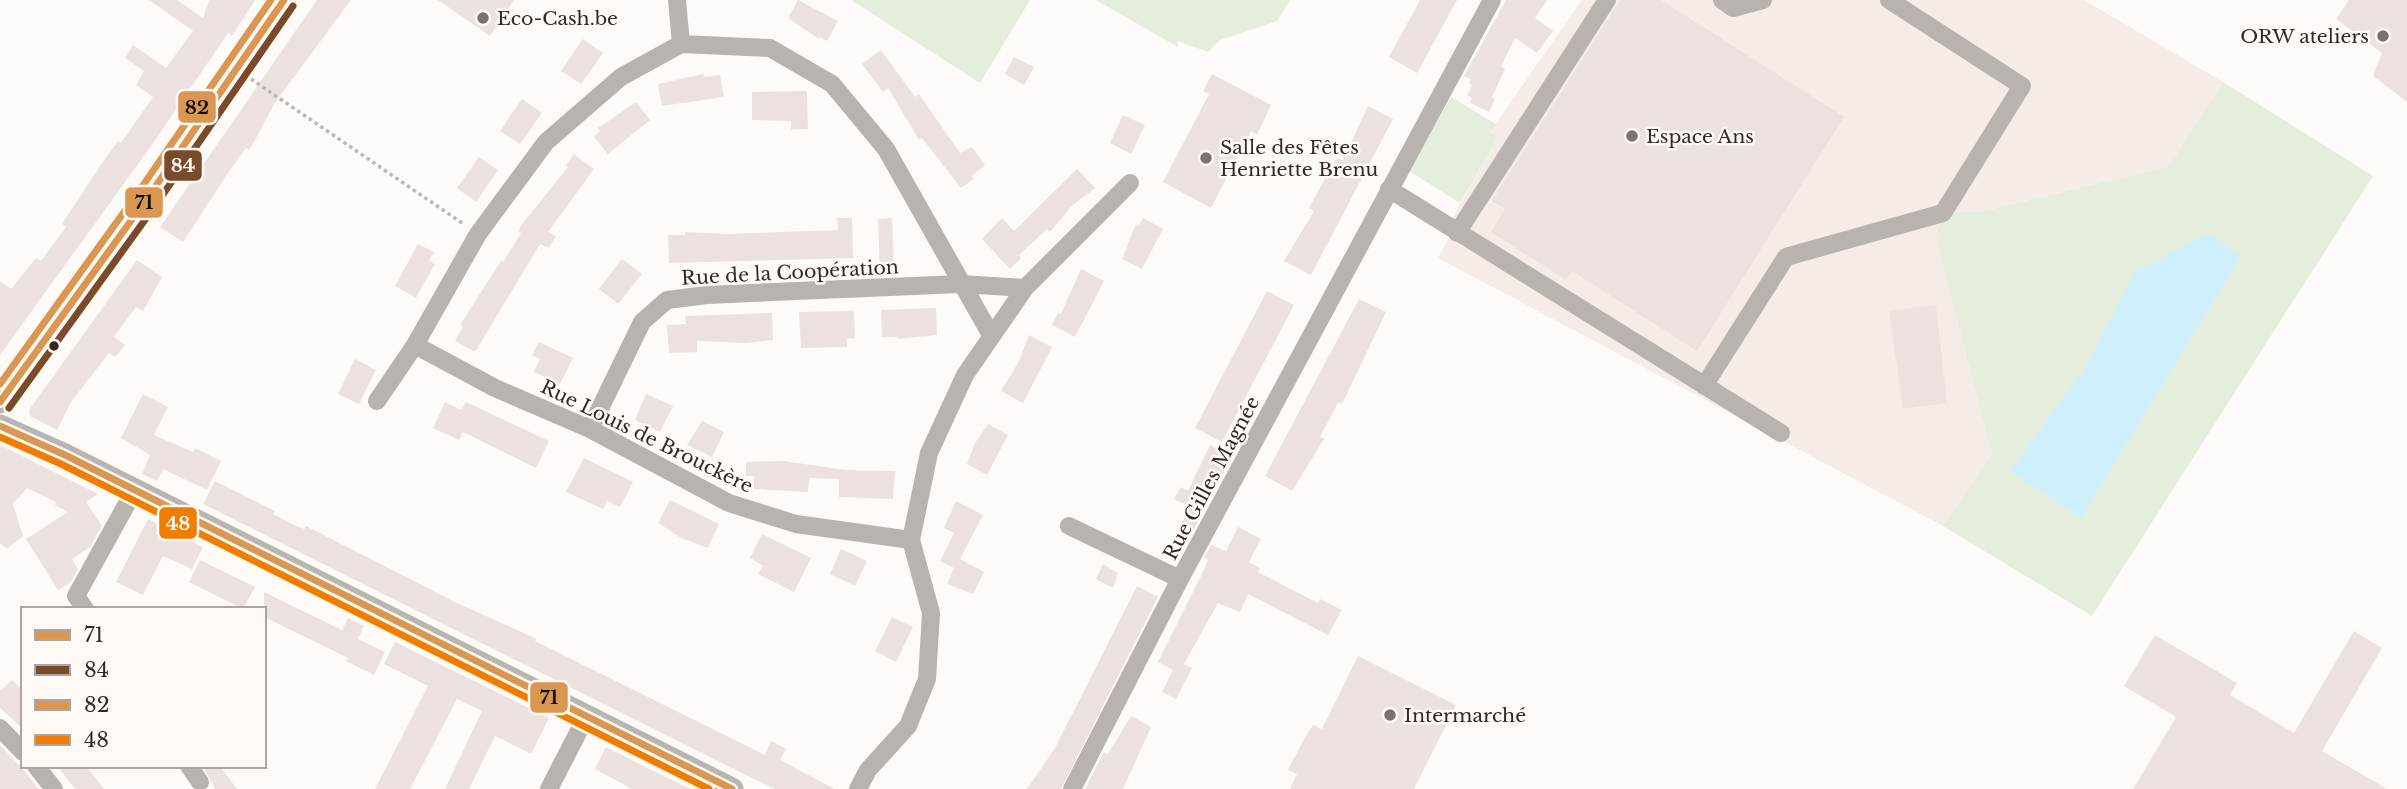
<svg xmlns="http://www.w3.org/2000/svg" width="2407" height="789" font-family="'Libre Baskerville',serif">
<rect width="100%" height="100%" fill="#fdfaf8"/>
<path fill="#f5ebe7" d="M1582,0H2084L2223,82L2169,166L1961,216L1936,239L1992,455L1943,526L1438,258L1449,238L1453,217L1498,137L1490,132Z"/>
<path fill="#e5eedd" d="M851,0H1030L980,83Z
M1096,0H1290L1277,21L1220,40L1208,52L1178,41V47Z
M2223,82L2373,176L2092,616L1943,526L1992,455L1936,239L1943,213L1979,212L2169,166Z
M1451,97L1496,124L1490,132L1498,137L1460,203L1409,171Z"/>
<path fill="#d0effc" d="M2208,233L2241,256L2081,518L2010,471L2085,368L2134,273Z"/>
<path fill="#ebe2df" d="M149,0H177L203,18L209,0H255L232,36L228,33L154,142L0,355V281L11,289L36,258L41,261L66,227L62,224L100,166L118,141L121,143L153,97L136,85L144,71L125,58L133,45L166,68L193,31Z
M317,0H351L274,104L254,142L249,150L246,148L230,170L183,242L160,227Z
M438,0H514L490,36Z
M798,0L838,21L827,41L820,37L819,39L788,18Z
M1420,0H1457L1417,73L1389,57Z
M1506,0H1547L1535,18L1553,31L1537,53L1515,38L1501,66L1505,69L1492,97L1495,99L1489,112L1470,103L1472,98L1467,95L1472,85L1469,83L1471,79L1464,76Z
M1620,0H1661L1844,117L1697,351L1572,271L1566,280L1491,232L1505,209L1492,201Z
M2349,0H2407V102L2373,76L2382,53L2336,19Z
M583,39L603,53L581,84L561,71Z
M881,50L915,97L919,94L960,153L972,147L985,165L972,176L974,179L961,188L922,138L919,140L888,88L883,92L862,64Z
M1014,57L1034,67L1024,85L1005,74Z
M703,74L704,77L720,75L724,97L662,106L658,84Z
M1212,74L1271,105L1257,135L1251,131L1211,208L1163,182L1209,94L1203,91Z
M807,91L808,129L791,130V121L752,120V92Z
M522,99L542,113L520,144L500,131Z
M636,102L650,120L608,154L594,137L600,131L598,128Z
M1368,106L1393,119L1311,275L1284,261L1314,211L1309,208L1328,173L1337,158L1343,160Z
M1123,115L1145,125L1131,154L1110,143Z
M574,154L594,169L548,232L556,236L549,248L540,244L475,352L455,341L463,327L460,325L501,261L503,262L521,233L518,231L523,223L568,167L566,165Z
M479,157L498,170L476,202L457,188Z
M1077,169L1095,188L1072,206L1050,232L1047,229L1019,255L1021,258L1010,269L982,239L1002,218L1014,231Z
M837,218H852L853,258L669,263L668,235H685V232L728,234L838,230Z
M892,218L894,275L880,276L878,219Z
M1143,218L1163,229L1142,269L1122,259L1136,224L1139,225Z
M418,244L434,252L429,261L435,264L416,298L395,286Z
M622,259L642,274L618,304L599,289Z
M137,260L162,277L143,311L136,307L114,337L125,345L115,357L109,353L71,402L57,430L30,416L29,410Z
M1081,269L1104,281L1075,337L1052,325L1058,313L1061,314Z
M1267,291L1294,305L1222,442L1195,428Z
M1359,299L1386,312L1342,404L1338,403L1320,437L1324,439L1292,491L1265,476Z
M1936,305L1947,403L1903,409L1889,311Z
M936,308L937,335L897,339L898,337H882L881,310Z
M854,311L855,338L847,339V347L801,348L799,312Z
M772,313L773,340L745,343L697,341V352L669,353L667,325L686,324L685,316Z
M1029,335L1052,347L1023,403L1001,391L1018,363Z
M539,342L573,358L560,384L534,372L540,359L532,355Z
M355,359L376,370L359,404L338,394Z
M143,394L168,407L154,435L193,452L195,448L221,461L207,490L163,469L157,481L142,474L150,455L121,438Z
M646,394L673,406L660,432L635,420Z
M445,402L461,410L466,402L549,441L536,468L463,432L459,440L433,428Z
M702,421L724,432L712,457L687,445Z
M988,424L1008,435L987,475L967,464L975,443Z
M0,445L98,494L86,502L102,526L90,547L72,559L78,569L70,583L58,590L26,539L68,512L55,505L56,502L27,488L13,504L23,536L7,549L0,543Z
M1210,445L1232,457L1178,559L1166,553L1190,507L1174,499L1181,487L1188,491Z
M584,458L633,482L620,507L607,501L603,509L566,492Z
M783,461L846,470L895,471L893,499L839,497V479L809,478L808,492L754,489V476H746V462Z
M215,481L275,511L273,514L292,524L304,529L306,526L457,603L537,639L535,641L765,755L771,741L786,749L780,760L835,789H775L736,770L203,504Z
M670,500L719,524L708,548L681,538L658,523Z
M956,501L983,515L960,559L984,572L973,594L947,584L954,568L940,561L954,533L944,528Z
M148,519L203,547L192,569L163,556L143,595L116,582Z
M1238,527L1261,539L1249,562L1260,568L1258,572L1318,603L1320,599L1342,610L1328,635L1248,594L1240,612L1218,603L1184,664L1192,668L1176,699L1162,692L1173,670L1158,662L1203,572L1208,560L1204,558L1211,545L1226,551Z
M762,534L811,558L794,592L758,574L763,566L750,558Z
M841,549L867,561L855,586L830,574Z
M200,560L255,587L243,609L189,582Z
M1103,564L1118,573L1113,588L1096,579Z
M1137,586L1158,597L1061,789H1027L1055,748Z
M264,592L342,630L348,618L364,626L358,639L385,652L374,675L346,661L348,658L264,617Z
M892,617L913,627L896,662L875,651Z
M2354,631L2382,648L2322,751L2387,789H2133L2176,717L2124,686L2155,635L2237,683L2230,695L2294,733Z
M395,642L549,718L531,754L495,736L469,789H445L482,711L457,699L410,789H375L428,686L384,664Z
M1358,656L1456,705L1414,789H1290L1297,774L1288,770L1304,739L1313,725L1322,729Z
M12,680L23,690V729L0,708V691Z
M1131,716L1151,727L1123,789H1085L1104,752L1108,754Z
M0,745L20,766L39,789H0Z
M606,747L653,771L691,789H632L595,769Z
M57,766H86L104,789H75Z
M203,766H220L237,789H215Z"/>
<g fill="none" stroke-linecap="round" stroke-linejoin="round">
<path stroke="#bcb8b6" stroke-width="3.5" stroke-dasharray="3.5 3.5" stroke-linecap="butt" d="M251,79L465,225"/>
<path stroke="#b8b3af" stroke-width="18" d="M677,0L681,44
M1722,0L1733,8L1763,0
M1389,189L1781,433
M1457,233L1607,0
M1704,386L1786,257L1943,213L2022,86L1889,0
M377,401L415,345
M590,429L642,322L667,300L707,295L960,284L1025,288
M1069,526L1180,579
M911,540L796,524L729,503L590,429L495,388L415,345L478,234L546,142L621,77L681,44L770,48L832,84L886,149L991,335
M85,609L76,596L134,491
M0,728L23,752
M36,766L54,789
M189,766L200,782
M549,789L586,717
M858,789L868,770L908,726L927,679L931,613L911,540L929,453L965,375L1025,288L1130,183
M1072,789L1180,579L1492,0"/>
<path stroke="#bbb5b2" stroke-width="23" d="M0,402L146,200L284,0
M0,426L65,455L732,789"/>
<defs>
<path id="bus-1" d="M0,402L146,200L284,0
M0,426L65,455L732,789"/>
<path id="bus-2" d="M9,408L155,206L293,6"/>
<path id="bus-3" d="M0,384L137,194L271,0"/>
<path id="bus-4" d="M0,437L61,464L709,789"/>
</defs>
<use href="#bus-1" stroke="#fff9f6" stroke-width="12"/>
<use href="#bus-2" stroke="#fff9f6" stroke-width="12"/>
<use href="#bus-3" stroke="#fff9f6" stroke-width="12"/>
<use href="#bus-4" stroke="#fff9f6" stroke-width="12"/>
<use href="#bus-1" stroke="#da9751" stroke-width="7"/>
<use href="#bus-2" stroke="#7a4b2a" stroke-width="7"/>
<use href="#bus-3" stroke="#da9751" stroke-width="7"/>
<use href="#bus-4" stroke="#ef7d00" stroke-width="7"/>
</g>
<g fill="#7a726e" stroke="#fff9f6" stroke-width="2.5">
<circle cx="483" cy="18" r="7"/>
<circle cx="2383" cy="36" r="7"/>
<circle cx="1632" cy="136" r="7"/>
<circle cx="1206" cy="158" r="7"/>
<circle cx="1390" cy="715" r="7"/>
</g>
<circle fill="#332824" stroke="#fff9f6" stroke-width="2.5" cx="54" cy="346" r="6"/>
<g text-anchor="middle" stroke-width="5" stroke-linejoin="round" paint-order="stroke">
<g font-size="19" fill="#332824" stroke="#fff9f6" text-anchor="start">
<text x="497" y="25">Eco-Cash.be</text>
<text x="2369" y="43" text-anchor="end">ORW ateliers</text>
<text x="1646" y="143">Espace Ans</text>
<text x="1220" y="154">Salle des Fêtes<tspan x="1220" dy="22">Henriette Brenu</tspan></text>
<text x="1404" y="722">Intermarché</text>
</g>
<g font-size="19" fill="#332824" stroke="#fff9f6">
<text transform="translate(790 272) rotate(-3)" y="7">Rue de la Coopération</text>
<text transform="translate(647 436) rotate(26)" y="7">Rue Louis de Brouckère</text>
<text transform="translate(1211 478) rotate(-62)" y="7">Rue Gilles Magnée</text>
</g>
</g>
<g stroke="#fff9f6" stroke-width="2.5">
<rect x="177" y="90" width="40" height="34" rx="7" fill="#da9751"/>
<rect x="163" y="149" width="40" height="33" rx="7" fill="#7a4b2a"/>
<rect x="124" y="186" width="40" height="33" rx="7" fill="#da9751"/>
<rect x="158" y="506" width="40" height="34" rx="7" fill="#ef7d00"/>
<rect x="529" y="681" width="40" height="33" rx="7" fill="#da9751"/>
</g>
<g font-size="19" text-anchor="middle" font-weight="bold" fill="#fff">
<text x="183" y="172">84</text>
<text x="178" y="530">48</text>
</g>
<g font-size="19" text-anchor="middle" font-weight="bold" fill="#111">
<text x="197" y="114">82</text>
<text x="144" y="209">71</text>
<text x="549" y="704">71</text>
</g>
<rect x="21" y="607" width="245" height="161" fill="#fff9f6" stroke="#ada5a2" stroke-width="2"/>
<rect x="35" y="630" width="35" height="10" fill="#da9751" stroke="#ada5a2" stroke-width="2"/>
<text x="84" y="642" font-size="21" fill="#332824">71</text>
<rect x="35" y="665" width="35" height="10" fill="#7a4b2a" stroke="#ada5a2" stroke-width="2"/>
<text x="84" y="677" font-size="21" fill="#332824">84</text>
<rect x="35" y="700" width="35" height="10" fill="#da9751" stroke="#ada5a2" stroke-width="2"/>
<text x="84" y="712" font-size="21" fill="#332824">82</text>
<rect x="35" y="735" width="35" height="10" fill="#ef7d00" stroke="#ada5a2" stroke-width="2"/>
<text x="84" y="747" font-size="21" fill="#332824">48</text>
</svg>
